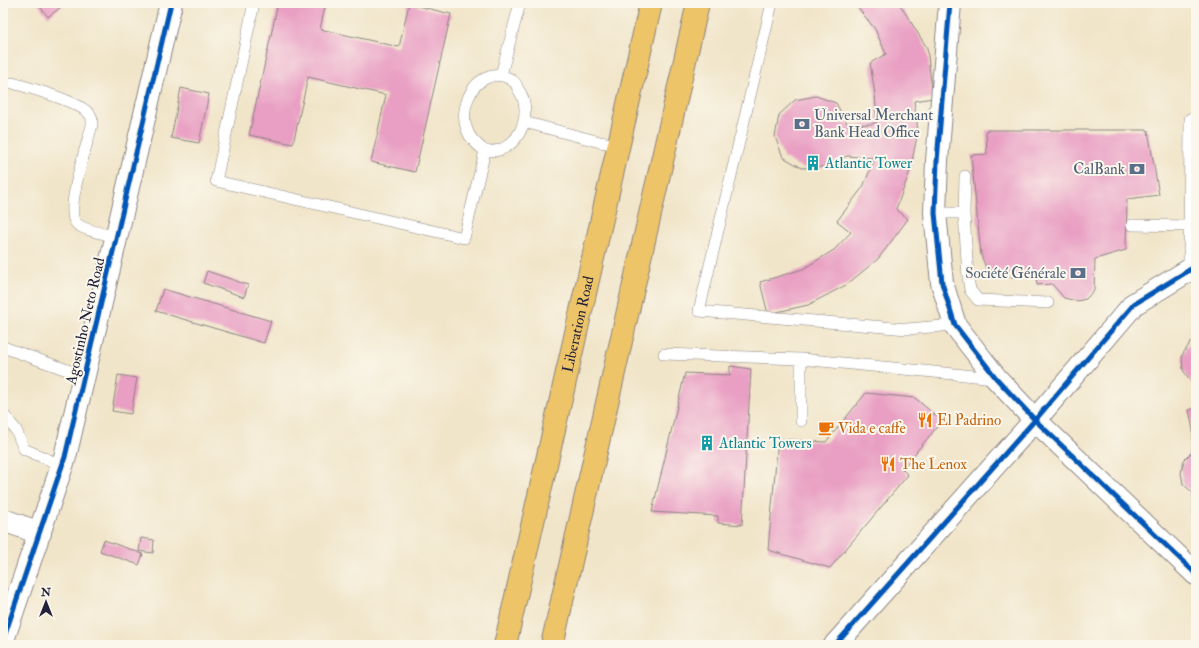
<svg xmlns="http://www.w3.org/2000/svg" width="1199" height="648" font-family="'IM FELL Double Pica',serif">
<rect width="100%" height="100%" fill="#fbf7ec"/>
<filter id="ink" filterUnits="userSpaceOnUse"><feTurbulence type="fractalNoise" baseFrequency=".025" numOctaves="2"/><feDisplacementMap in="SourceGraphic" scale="8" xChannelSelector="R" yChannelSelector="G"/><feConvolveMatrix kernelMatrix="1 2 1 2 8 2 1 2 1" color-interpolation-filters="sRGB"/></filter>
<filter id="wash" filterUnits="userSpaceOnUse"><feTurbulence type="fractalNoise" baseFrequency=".012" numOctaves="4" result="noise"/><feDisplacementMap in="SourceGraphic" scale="16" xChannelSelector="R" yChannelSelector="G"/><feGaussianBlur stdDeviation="0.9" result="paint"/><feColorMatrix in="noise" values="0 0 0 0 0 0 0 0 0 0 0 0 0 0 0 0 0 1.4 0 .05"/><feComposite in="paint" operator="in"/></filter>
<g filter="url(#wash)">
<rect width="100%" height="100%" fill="#f1e5c9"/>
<g id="blocks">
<path fill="#e99fc3" d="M37,3H66L48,17Z
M278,3H326L320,29L399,47L409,4L451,14L415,172L371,162L386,95L308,77L293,144L249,135Z
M854,3H899L927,48L933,98L914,101L918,131L910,171L896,209L908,219L878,259L846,285L808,305L768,314L760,282L803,269L834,250L851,232L837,221L863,187L875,158L847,156L824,167L802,168L783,157L775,137L779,115L795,100L816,96L836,103L848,125L872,124L877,122L875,94L870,63L886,54L875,29Z
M181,88L209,94L199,143L171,138Z
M986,130H1148L1159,195L1127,199L1126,250L1095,259L1094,290L1086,299L1077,301L1064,298L1052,284L1037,285L1036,276L990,278L981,255L971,155L987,154Z
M207,271L248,285L244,297L203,283Z
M163,289L271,321L264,343L156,311Z
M1196,339V384L1192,383L1183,370L1182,355L1191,342Z
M730,366L751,369L742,525L718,523V516L652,512L685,373L730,375Z
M118,375L137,378L131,414L112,411Z
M866,393L915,398L942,421L902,469L908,475L830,568L768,550L778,439L826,442Z
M1196,408V515H1193V493L1183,484L1181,473L1184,460L1192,452L1193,430L1189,410Z
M141,538L154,540L153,553L139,551Z
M104,540L143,554L139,565L100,551Z"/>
</g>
</g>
<g filter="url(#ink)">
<use href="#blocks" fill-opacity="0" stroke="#8a8482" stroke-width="1"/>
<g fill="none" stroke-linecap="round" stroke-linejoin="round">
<defs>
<path id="service" d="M254,3L216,181L464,238L485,151
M772,3L699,311L907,329L955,325
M501,75C505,77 510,78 513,81C515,82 517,86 518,89C532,109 524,140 500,150C496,151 489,151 485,151C477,145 470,139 467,130C460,112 469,83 489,77C493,75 498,76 501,75Z
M501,75L520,3
M13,83C29,88 83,102 91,116C92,118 92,122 92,125C88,142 64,211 76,223C84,231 106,234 116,237
M524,122L600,142L619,145
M965,176L964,213L968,277L970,290L978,300L1048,303
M935,213H964
M1132,225L1189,226
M1189,270L1190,119
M3,347L84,376
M664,354L801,359L995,378
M3,414L16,430L24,449L63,466
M801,421V359"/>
<path id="minor" d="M950,3L937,161L935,213L942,283L955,325L996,378L1035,420L1196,574
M3,520L40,533
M3,640L65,457L171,3
M835,645L1035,420L1134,304L1196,266"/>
<g id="trunk">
<path id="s1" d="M505,645L651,3"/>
<path d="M552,645L698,3"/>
</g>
</defs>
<use href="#service" stroke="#8a8482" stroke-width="12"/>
<use href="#minor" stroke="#8a8482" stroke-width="24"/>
<use href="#trunk" stroke="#8a8482" stroke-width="24"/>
<use href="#service" stroke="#fff" stroke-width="11"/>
<use href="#minor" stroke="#fff" stroke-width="22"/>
<use href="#trunk" stroke="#eec469" stroke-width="22"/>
<defs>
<path id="cycleway" d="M950,3L937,161L935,213L942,283L955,325L996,378L1035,420L1196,574
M3,640L65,457L171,3
M835,645L1035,420L1134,304L1196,266"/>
</defs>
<use href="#cycleway" stroke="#fbf7ec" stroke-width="8"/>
<use href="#cycleway" stroke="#0057b8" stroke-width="5"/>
</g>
</g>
<defs>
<symbol id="bank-bare" viewBox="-9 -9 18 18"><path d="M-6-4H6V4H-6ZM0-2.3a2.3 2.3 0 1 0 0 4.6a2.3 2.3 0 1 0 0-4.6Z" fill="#5c6f8a" stroke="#fbf7ec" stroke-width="2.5" paint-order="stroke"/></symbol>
<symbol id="building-bare" viewBox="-9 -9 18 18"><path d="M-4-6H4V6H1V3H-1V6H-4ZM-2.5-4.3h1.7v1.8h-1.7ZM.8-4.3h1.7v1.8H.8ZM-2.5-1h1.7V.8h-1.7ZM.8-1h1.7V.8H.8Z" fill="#0f9aa8" stroke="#fbf7ec" stroke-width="2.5" paint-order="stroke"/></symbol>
<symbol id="restaurant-bare" viewBox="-9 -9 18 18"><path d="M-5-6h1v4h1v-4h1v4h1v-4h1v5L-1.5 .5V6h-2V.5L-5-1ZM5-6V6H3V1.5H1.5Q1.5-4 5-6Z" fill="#e8710a" stroke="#fbf7ec" stroke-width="2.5" paint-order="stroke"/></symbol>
<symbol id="cafe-bare" viewBox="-9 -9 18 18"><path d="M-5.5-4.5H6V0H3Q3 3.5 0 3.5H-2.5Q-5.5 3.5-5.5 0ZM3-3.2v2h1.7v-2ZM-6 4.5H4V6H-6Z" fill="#e8710a" stroke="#fbf7ec" stroke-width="2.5" paint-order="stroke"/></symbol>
</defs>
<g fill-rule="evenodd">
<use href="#bank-bare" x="791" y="113" width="22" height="22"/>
<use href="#building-bare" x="802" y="152" width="22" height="22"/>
<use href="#bank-bare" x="1126" y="158" width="22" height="22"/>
<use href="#bank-bare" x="1067" y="262" width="22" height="22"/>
<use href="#restaurant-bare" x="914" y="409" width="22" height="22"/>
<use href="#cafe-bare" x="815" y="417" width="22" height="22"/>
<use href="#building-bare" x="696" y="432" width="22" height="22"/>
<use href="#restaurant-bare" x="877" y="453" width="22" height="22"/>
</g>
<g text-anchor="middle" stroke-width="4" stroke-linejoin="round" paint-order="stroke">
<g font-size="15" fill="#4e5e75" stroke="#fbf7ec" text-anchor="end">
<text x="814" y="120" text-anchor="start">Universal Merchant<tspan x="814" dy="17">Bank Head Office</tspan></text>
<text x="1125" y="174">CalBank</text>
<text x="1066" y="278">Société Générale</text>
</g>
<g font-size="15" fill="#0d838f" stroke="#fbf7ec" text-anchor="start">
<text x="825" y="168">Atlantic Tower</text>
<text x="719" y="448">Atlantic Towers</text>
</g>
<g font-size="15" fill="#22223b" stroke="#fbf7ec">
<text transform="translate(85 321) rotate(-77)" y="5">Agostinho Neto Road</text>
<text dy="5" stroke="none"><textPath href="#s1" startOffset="329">Liberation Road</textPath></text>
</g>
<g font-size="15" fill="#c56008" stroke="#fbf7ec" text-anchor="start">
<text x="937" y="425">El Padrino</text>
<text x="838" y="433">Vida e caffe</text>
<text x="900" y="469">The Lenox</text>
</g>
</g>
<rect width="1199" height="648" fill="none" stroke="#fbf7ec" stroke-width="16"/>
<g transform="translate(46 602)" stroke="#fbf7ec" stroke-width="3" paint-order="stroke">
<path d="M0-3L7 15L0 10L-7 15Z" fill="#22223b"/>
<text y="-6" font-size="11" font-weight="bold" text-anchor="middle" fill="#22223b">N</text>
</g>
</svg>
